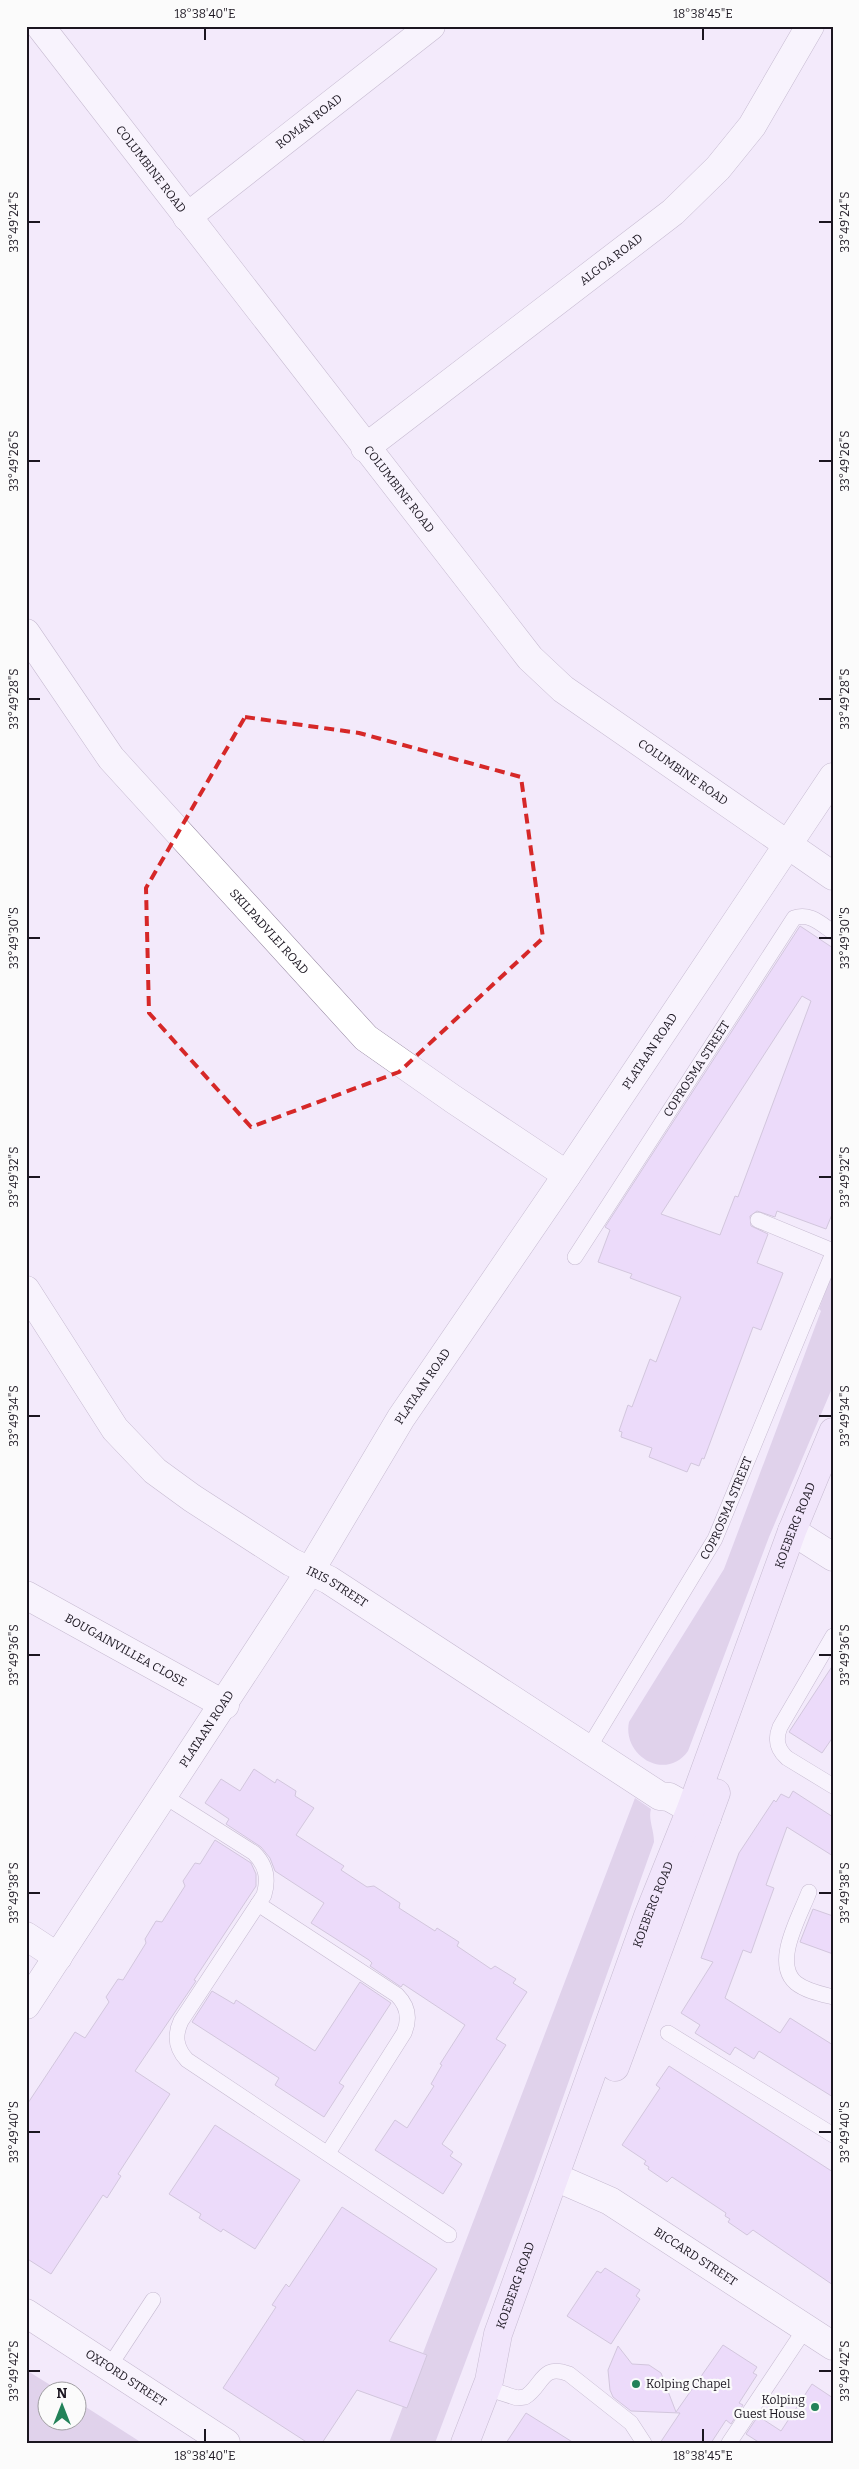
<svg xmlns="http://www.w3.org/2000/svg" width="859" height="2469" font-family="Bitter,serif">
<rect width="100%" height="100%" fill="#f3eafb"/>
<path fill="#c9b5d8" d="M833,1271V1386L769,1537L688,1751C666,1782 622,1756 629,1722L724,1569L821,1311L819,1309Z
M635,1798L651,1809C648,1819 654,1830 654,1842L534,2179L435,2443H389L403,2406L407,2407L427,2355L423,2353Z
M26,2370L60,2391L48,2392V2422H78V2402L142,2443H26Z"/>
<path fill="#e4c9f8" stroke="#ab9cb7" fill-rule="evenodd" d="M800,926L833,948V1212L826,1229L777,1211L775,1217L757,1211L750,1216L751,1226L768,1234L757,1263L783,1273L761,1330L753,1327L704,1459L702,1458L699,1466L691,1463L687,1472L649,1457L652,1448L621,1437L622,1432L619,1431L628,1405L632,1407L650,1359L656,1362L681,1297L630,1278L632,1274L598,1262L610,1230L605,1227ZM802,996L811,1001L738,1197L735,1196L720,1235L661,1214Z
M833,1665V1737L822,1753L789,1732Z
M254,1769L275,1783L277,1779L296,1791L295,1796L314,1808L296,1835L344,1866L341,1870L367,1887L374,1886L400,1903L399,1908L435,1931L437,1928L459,1942L457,1946L491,1969L495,1966L516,1979L513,1983L527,1992L496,2039L506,2045L442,2144L453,2152L450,2156L462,2164L443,2194L375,2150L395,2120L407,2128L434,2086L431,2084L442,2065L440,2064L465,2025L403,1984L401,1987L370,1966L372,1963L369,1960L311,1923L324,1903L275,1871L270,1858L261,1847L226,1824L229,1819L205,1803L221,1779L240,1791Z
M793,1791L833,1817V1856L787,1827L766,1885L774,1888L766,1910L751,1953L743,1950L725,1998L780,2033L790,2018L833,2045V2097L759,2051L754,2059L735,2047L730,2055L695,2033L700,2025L681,2013L713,1962L701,1958L739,1853L774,1800L776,1802L781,1794L789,1798Z
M215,1840L251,1863L256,1874V1886L194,1980L196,1981L135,2071L170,2094L118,2174L121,2176L107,2198L103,2195L51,2274L26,2258V2106L75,2032L85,2038L109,2002L106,1997L118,1979L123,1980L146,1943L145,1939L156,1921L162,1922L185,1886L183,1881L195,1863L200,1864Z
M813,1909L833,1916V1954L800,1942Z
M360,1982L391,2003L339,2083L344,2086L324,2117L275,2085L279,2078L192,2022L212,1991L234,2004L236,2000L315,2051Z
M669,2066L833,2172V2285L753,2230L747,2235L728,2222L730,2219L725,2216L726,2213L672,2177L667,2182L648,2169L649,2167L644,2164L646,2161L622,2145L660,2088L656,2085Z
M215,2125L300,2180L255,2249L223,2229L221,2232L199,2218L201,2214L169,2194Z
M342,2207L437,2269L389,2341L427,2355L407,2408L357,2390L322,2443H308L223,2388L276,2307L272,2305L286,2284L289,2287Z
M605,2268L640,2290L636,2296L640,2299L611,2344L567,2316L597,2271L601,2273Z
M723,2345L757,2367L753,2373L757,2375L739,2403L743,2405L731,2424L726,2420L711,2443H660L680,2413L631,2411L613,2397L610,2390L608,2370L618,2346L632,2364L649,2365L661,2373L676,2412Z
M812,2384L833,2398V2443H760L746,2434L758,2416L781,2431Z
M526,2413L574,2443H506Z"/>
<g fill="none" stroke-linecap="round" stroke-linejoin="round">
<defs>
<g id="lane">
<path d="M758,1220L833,1251"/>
<path id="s1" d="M575,1257L794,918C809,912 821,924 833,932"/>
<path d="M833,1636L780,1727C775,1739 777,1749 787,1758L833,1786"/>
<path id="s2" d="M588,1749L715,1539L833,1253"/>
<path d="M164,1796L254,1853C266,1865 269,1878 264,1895L181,2021C174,2036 176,2048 187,2060L449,2235"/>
<path d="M809,1892C800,1916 772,1963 796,1983C806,1991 821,1994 833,1997"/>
<path d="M258,1904L397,1995C408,2006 410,2019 404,2033L328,2153"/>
<path d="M668,2033L833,2135"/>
<path d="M109,2367L153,2300"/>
<path d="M486,2388L517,2398L525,2397C543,2386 541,2363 569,2374L631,2423L644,2443"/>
<path d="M729,2443L805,2329"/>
</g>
<g id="street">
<path id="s3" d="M40,26L530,658L563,689L833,876"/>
<path id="s4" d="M187,217L431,26"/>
<path id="s5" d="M365,448L673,212L718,168L752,126L810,26"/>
<path id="s6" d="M26,633L111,758L366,1038L453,1099L567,1175"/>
<path id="s7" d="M26,1290L115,1429L155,1471L192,1498L291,1562L329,1580L660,1796L669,1797L707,1818"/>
<path d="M792,1531L833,1557"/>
<path id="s8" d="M26,1595L225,1705"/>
<path d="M26,1936L58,1957"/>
<path id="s9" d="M26,2005L310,1571L401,1418L567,1175L833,777"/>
<path id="s10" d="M555,2177L610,2201L833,2346"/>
<path id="s11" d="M26,2313L226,2443"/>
</g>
<g id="secondary">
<path d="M615,2067L716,1793"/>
<path id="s12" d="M465,2443L489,2381L498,2334L648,1916L691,1809L792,1531L833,1432"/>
</g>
</defs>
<use href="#lane" stroke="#92839d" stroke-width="16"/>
<use href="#street" stroke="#92839d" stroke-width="29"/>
<use href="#secondary" stroke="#92839d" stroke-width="29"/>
<use href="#lane" stroke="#fff" stroke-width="15"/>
<use href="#street" stroke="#fff" stroke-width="28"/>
<use href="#secondary" stroke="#efdffa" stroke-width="28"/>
</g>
<path d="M0 0H859V2469H0ZM245,717L359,733L521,777L543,938L399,1072L251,1127L149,1013L146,888Z" fill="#f3eafb" fill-opacity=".55" fill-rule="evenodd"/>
<path fill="none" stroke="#d62828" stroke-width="4" stroke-dasharray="10 6" stroke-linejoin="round" d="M245,717L359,733L521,777L543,938L399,1072L251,1127L149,1013L146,888Z"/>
<path fill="none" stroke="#1b1620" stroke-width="2" d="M205,28V40M703,28V40M28,222H40M819,222H832M28,461H40M819,461H832M28,699H40M819,699H832M28,938H40M819,938H832M28,1177H40M819,1177H832M28,1416H40M819,1416H832M28,1655H40M819,1655H832M28,1893H40M819,1893H832M28,2132H40M819,2132H832M28,2371H40M819,2371H832M205,2429V2442M703,2429V2442"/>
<g fill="#238259" stroke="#fbfbfb" stroke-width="2">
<circle cx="636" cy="2384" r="5"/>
<circle cx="815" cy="2407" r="5"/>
</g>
<g text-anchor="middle" stroke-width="4.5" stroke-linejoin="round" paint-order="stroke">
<g font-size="12" fill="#1b1620" stroke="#fbfbfb">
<text dy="4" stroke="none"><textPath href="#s4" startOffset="155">ROMAN ROAD</textPath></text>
<text dy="4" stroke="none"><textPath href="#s3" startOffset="181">COLUMBINE ROAD</textPath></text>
<text dy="4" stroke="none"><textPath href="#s5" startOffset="310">ALGOA ROAD</textPath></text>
<text dy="4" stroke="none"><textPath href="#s3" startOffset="586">COLUMBINE ROAD</textPath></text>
<text dy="4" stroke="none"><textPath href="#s3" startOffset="991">COLUMBINE ROAD</textPath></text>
<text dy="4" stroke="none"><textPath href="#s6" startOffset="386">SKILPADVLEI ROAD</textPath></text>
<text dy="4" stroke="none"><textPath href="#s9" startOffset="1140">PLATAAN ROAD</textPath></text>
<text dy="4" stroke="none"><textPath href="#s1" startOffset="224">COPROSMA STREET</textPath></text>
<text dy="4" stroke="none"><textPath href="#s9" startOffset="735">PLATAAN ROAD</textPath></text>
<text dy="4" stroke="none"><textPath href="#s2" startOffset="278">COPROSMA STREET</textPath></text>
<text dy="4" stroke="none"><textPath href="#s12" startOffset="976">KOEBERG ROAD</textPath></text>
<text dy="4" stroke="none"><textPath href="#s7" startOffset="439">IRIS STREET</textPath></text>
<text dy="4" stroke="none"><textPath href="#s8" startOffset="114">BOUGAINVILLEA CLOSE</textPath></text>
<text dy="4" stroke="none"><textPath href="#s9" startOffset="330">PLATAAN ROAD</textPath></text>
<text dy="4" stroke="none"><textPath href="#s12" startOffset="571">KOEBERG ROAD</textPath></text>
<text dy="4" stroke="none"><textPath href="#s10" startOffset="162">BICCARD STREET</textPath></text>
<text dy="4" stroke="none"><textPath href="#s12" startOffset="166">KOEBERG ROAD</textPath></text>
<text dy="4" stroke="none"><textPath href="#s11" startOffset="119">OXFORD STREET</textPath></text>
</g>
<g font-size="12" fill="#1b1620" stroke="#fbfbfb" text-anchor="start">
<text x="646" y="2388">Kolping Chapel</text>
<text x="805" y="2404" text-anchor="end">Kolping<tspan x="805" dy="14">Guest House</tspan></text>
</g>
</g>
<rect width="859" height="2469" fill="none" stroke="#fbfbfb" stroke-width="55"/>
<g transform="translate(62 2406)"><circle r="24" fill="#fbfbfb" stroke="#a19fa3"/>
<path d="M0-4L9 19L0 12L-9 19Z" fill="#238259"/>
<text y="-8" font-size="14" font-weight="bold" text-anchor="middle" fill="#1b1620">N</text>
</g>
<rect x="28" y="28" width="804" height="2414" fill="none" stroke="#1b1620" stroke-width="2"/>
<g font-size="12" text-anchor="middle" fill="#1b1620">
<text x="205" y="18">18°38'40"E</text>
<text x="703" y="18">18°38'45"E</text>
<text transform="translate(14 222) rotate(-90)" y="4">33°49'24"S</text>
<text transform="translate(845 222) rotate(-90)" y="4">33°49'24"S</text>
<text transform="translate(14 461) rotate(-90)" y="4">33°49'26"S</text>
<text transform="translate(845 461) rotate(-90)" y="4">33°49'26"S</text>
<text transform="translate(14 699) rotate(-90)" y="4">33°49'28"S</text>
<text transform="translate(845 699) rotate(-90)" y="4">33°49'28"S</text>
<text transform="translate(14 938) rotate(-90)" y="4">33°49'30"S</text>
<text transform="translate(845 938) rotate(-90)" y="4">33°49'30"S</text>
<text transform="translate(14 1177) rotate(-90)" y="4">33°49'32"S</text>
<text transform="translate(845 1177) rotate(-90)" y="4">33°49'32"S</text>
<text transform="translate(14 1416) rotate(-90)" y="4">33°49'34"S</text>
<text transform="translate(845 1416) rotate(-90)" y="4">33°49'34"S</text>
<text transform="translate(14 1655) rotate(-90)" y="4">33°49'36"S</text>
<text transform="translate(845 1655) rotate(-90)" y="4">33°49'36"S</text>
<text transform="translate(14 1893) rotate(-90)" y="4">33°49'38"S</text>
<text transform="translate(845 1893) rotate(-90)" y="4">33°49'38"S</text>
<text transform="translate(14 2132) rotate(-90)" y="4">33°49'40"S</text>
<text transform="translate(845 2132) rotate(-90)" y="4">33°49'40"S</text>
<text transform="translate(14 2371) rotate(-90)" y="4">33°49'42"S</text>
<text transform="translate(845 2371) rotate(-90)" y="4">33°49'42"S</text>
<text x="205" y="2460">18°38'40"E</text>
<text x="703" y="2460">18°38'45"E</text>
</g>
</svg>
